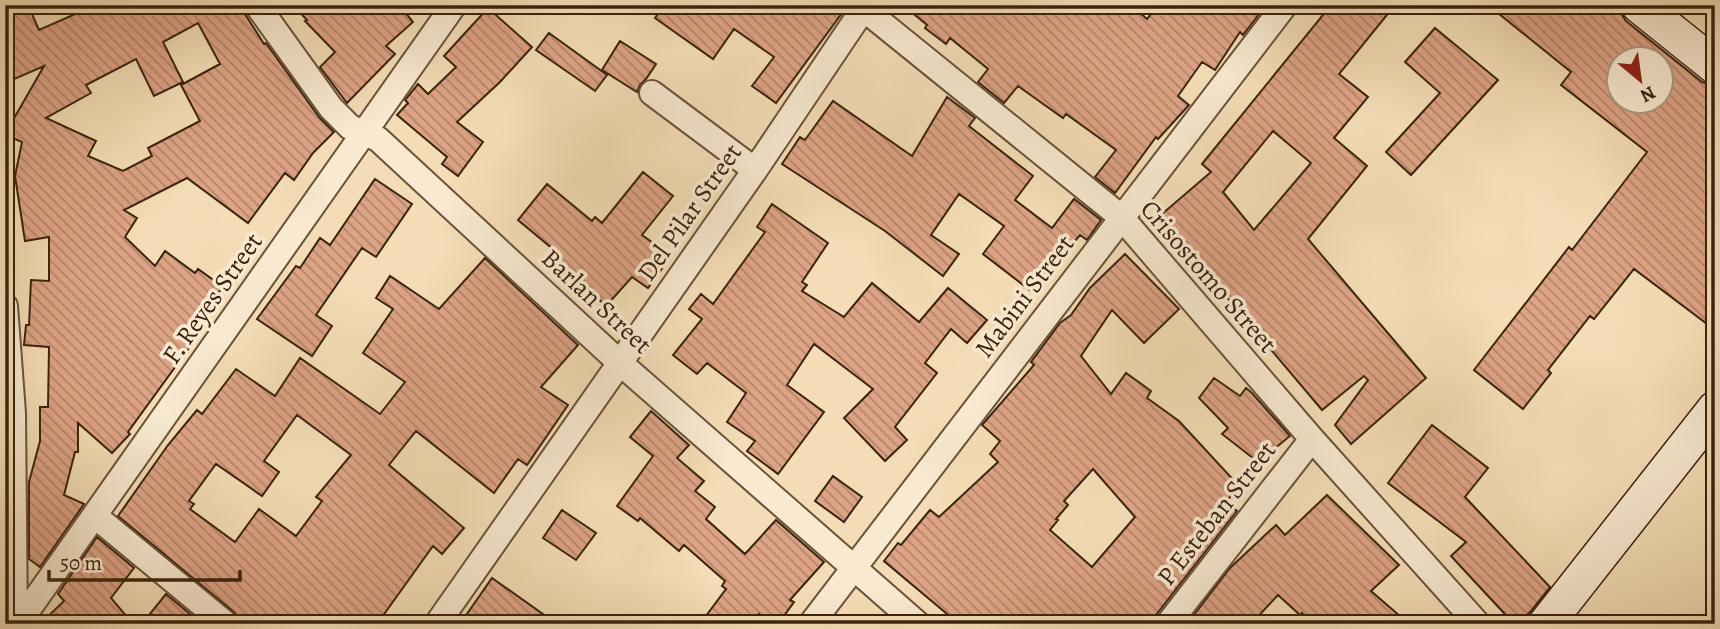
<svg xmlns="http://www.w3.org/2000/svg" width="1720" height="629" font-family="Alegreya,serif">
<defs>
<pattern id="building-back-hatch" width="6" height="6" patternUnits="userSpaceOnUse" patternTransform="scale(1.75)"><rect width="6" height="6" fill="#dda385"/><path d="M-1 5l2 2M0 0l6 6M5-1l2 2" fill="none" stroke="#b4846b"/></pattern>
</defs>
<rect width="100%" height="100%" fill="#f4ddb6"/>
<filter id="stains"><feTurbulence type="fractalNoise" baseFrequency=".00286" numOctaves="4"/><feColorMatrix values="0 0 0 0 .2 0 0 0 0 .09 0 0 0 0 .02 0 0 0 .5 -.17"/></filter>
<radialGradient id="worn" r=".72"><stop offset=".6" stop-color="#630" stop-opacity="0"/><stop offset="1" stop-color="#630" stop-opacity=".3"/></radialGradient>
<path fill="url(#building-back-hatch)" stroke="#3a230f" stroke-width="2" fill-rule="evenodd" d="M18,5H28L39,30L80,12L77,5H242L245,14L264,44L266,43L319,117L334,132L313,153L294,180L285,173L248,223L187,178L124,210L137,218L125,237L155,266L165,251L195,273L198,269L223,287L198,320L205,326L128,432L130,434L112,453L78,423V452H75L64,495L84,504L40,567L29,559V482L40,441V407H48L49,347L24,345L26,325H29L31,280L49,281V237L25,241L15,176L22,142L11,137L5,140V134L44,66L5,83V11ZM198,23L220,64L181,85L200,121L148,148L152,156L123,171L88,156L96,141L46,118L91,93L86,85L136,59L154,96L183,82L163,42Z
M293,5H399L413,22L386,46L395,54L347,103L320,67L335,52L305,21L307,20Z
M664,5H844L845,9L776,103L752,86L774,57L734,29L713,59L655,18Z
M903,5H1131L1147,19L1158,5H1266L1243,35L1240,32L1215,70L1202,62L1178,96L1189,105L1158,139L1156,137L1115,193L1095,177L1116,150L1066,114L1063,118L1018,86L1004,103L978,82L988,69L950,38L946,44L925,28L927,25Z
M1331,5H1395L1339,74L1368,97L1334,138L1367,166L1308,239L1426,378L1351,444L1335,425L1368,380L1364,376L1322,410L1185,248L1181,251L1155,220L1211,172L1202,164ZM1273,131L1311,163L1254,230L1223,192Z
M1488,5H1619L1621,13L1626,21L1702,82L1715,86V330L1634,269L1594,319L1590,316L1548,370L1551,373L1523,409L1474,370L1569,247L1572,250L1647,152L1561,85L1571,72ZM1619,60H1661V102H1619Z
M488,8L532,47L500,82L457,122L483,142L458,176L442,164L447,157L397,115L408,103L405,100L418,84L428,94L456,67L444,56Z
M1435,28L1498,80L1411,175L1386,152L1440,93L1405,62Z
M549,33L607,75L595,91L536,50Z
M620,41L656,64L646,79L640,85L637,92L602,70Z
M947,97L975,118L969,126L1033,176L1015,200L1052,228L1074,199L1101,220L1087,240L1080,235L1065,253L1063,251L1031,291L983,254L1004,226L959,194L931,235L959,254L943,276L885,231L782,164L800,137L805,140L833,101L912,156Z
M643,172L673,196L642,235L671,256L648,288L632,277L606,306L556,260L560,255L518,220L547,184L592,221L595,217L602,223Z
M375,179L412,204L376,257L362,248L316,315L332,326L312,356L257,319L296,266L300,268L320,238L330,245Z
M772,204L828,243L802,282L807,285L802,291L844,317L872,283L919,322L948,288L987,320L967,343L951,329L925,363L937,373L895,427L907,440L885,461L844,418L873,389L814,344L787,385L824,412L778,474L747,451L755,441L727,422L746,393L707,363L697,374L673,355L702,319L689,309L701,294L713,304L765,232L757,227Z
M1125,254L1179,309L1144,343L1112,310L1081,356L1111,394L1126,373L1151,391L1147,398L1179,421L1239,486L1226,502L1237,511L1156,615L1153,624H959L884,561L898,543L901,545L930,510L939,517L998,462L990,454L1000,441L982,425L1034,365L1031,362L1060,323L1071,315L1090,288ZM1093,469L1135,517L1092,567L1050,530L1058,520L1056,519L1068,505L1064,501Z
M485,258L578,345L541,387L568,405L527,465L518,459L494,493L416,431L389,465L464,528L442,554L433,546L377,624H241L235,613L118,516L168,445L197,410L202,414L236,369L275,396L300,358L380,414L405,382L363,353L393,309L376,298L390,276L439,309ZM297,415L351,455L316,497L322,501L296,536L259,509L235,542L190,509L194,504L189,501L216,464L262,496L279,472L264,461Z
M1214,378L1240,396L1246,388L1252,393L1290,436L1258,462L1222,434L1228,428L1199,398Z
M651,411L689,445L677,458L704,481L695,491L715,507L706,519L745,554L776,520L824,562L790,600L794,602L778,624H772L759,614L752,624H700L726,589L722,586L725,581L684,545L679,551L640,518L638,521L617,506L653,456L630,437Z
M1432,425L1488,468L1465,497L1550,587L1531,611L1517,624H1514L1451,556L1466,542L1388,483Z
M833,476L862,497L844,522L815,501Z
M1327,495L1399,565L1371,591L1409,624H1313L1302,613L1300,615L1278,595L1251,624H1187L1230,568L1276,525L1285,535Z
M562,510L596,533L576,560L543,538Z
M97,537L134,568L111,598L133,624H40L64,601L58,594Z
M492,578L557,624H460Z
M166,594L202,624H161L149,615Z"/>
<g fill="none" stroke-linecap="round" stroke-linejoin="round">
<defs>
<path id="street" d="M257,5L331,108L350,127L378,139L619,362L918,624
M859,5L1121,217L1312,439L1478,624
M652,93L755,170
M5,306L13,413L15,624
M95,516L226,624
M18,624L454,5
M437,624L755,170L866,5
M811,624L1285,5
M1168,624L1312,439"/>
<path id="secondary" d="M1639,5L1715,66
M1546,624L1715,409"/>
</defs>
<use href="#street" stroke="#685239" stroke-width="28"/>
<use href="#secondary" stroke="#3a230f" stroke-width="38"/>
<use href="#street" stroke="#f8e9d0" stroke-width="24"/>
<use href="#secondary" stroke="#f8e9d0" stroke-width="35"/>
</g>
<g text-anchor="middle" stroke-width="7" stroke-linejoin="round" paint-order="stroke">
<g font-size="26" fill="#3a230f" stroke="#f8e9d0">
<text transform="translate(689 212) rotate(-55)" y="9">Del Pilar Street</text>
<text transform="translate(1209 276) rotate(49)" y="9">Crisostomo Street</text>
<text transform="translate(1024 296) rotate(-53)" y="9">Mabini Street</text>
<text transform="translate(212 298) rotate(-55)" y="9">F. Reyes Street</text>
<text transform="translate(597 301) rotate(43)" y="9">Barlan Street</text>
<text transform="translate(1216 513) rotate(-52)" y="9">P Esteban Street</text>
</g>
</g>
<rect width="1720" height="629" fill="none" stroke="#f4ddb6" stroke-width="28"/>
<rect x="7" y="7" width="1706" height="615" fill="none" stroke="#3a230f" stroke-width="3.5"/>
<rect x="14" y="14" width="1692" height="601" fill="none" stroke="#3a230f" stroke-width="2"/>
<g transform="translate(1640 80) rotate(151)"><circle r="33" fill="#f8e9d0" stroke="#ac9a83" stroke-width="2"/>
<path d="M0-5L12 26L0 18L-12 26Z" fill="#8f2418"/>
<text y="-10" font-size="19" font-weight="bold" text-anchor="middle" fill="#3a230f">N</text>
</g>
<path d="M49 570v10h191v-10" fill="none" stroke="#3a230f" stroke-width="3.5"/>
<text x="60" y="570" font-size="21" fill="#3a230f" stroke="#f8e9d0" stroke-width="5" paint-order="stroke">50 m</text>
<rect width="100%" height="100%" filter="url(#stains)"/>
<rect width="100%" height="100%" fill="url(#worn)"/>
</svg>
